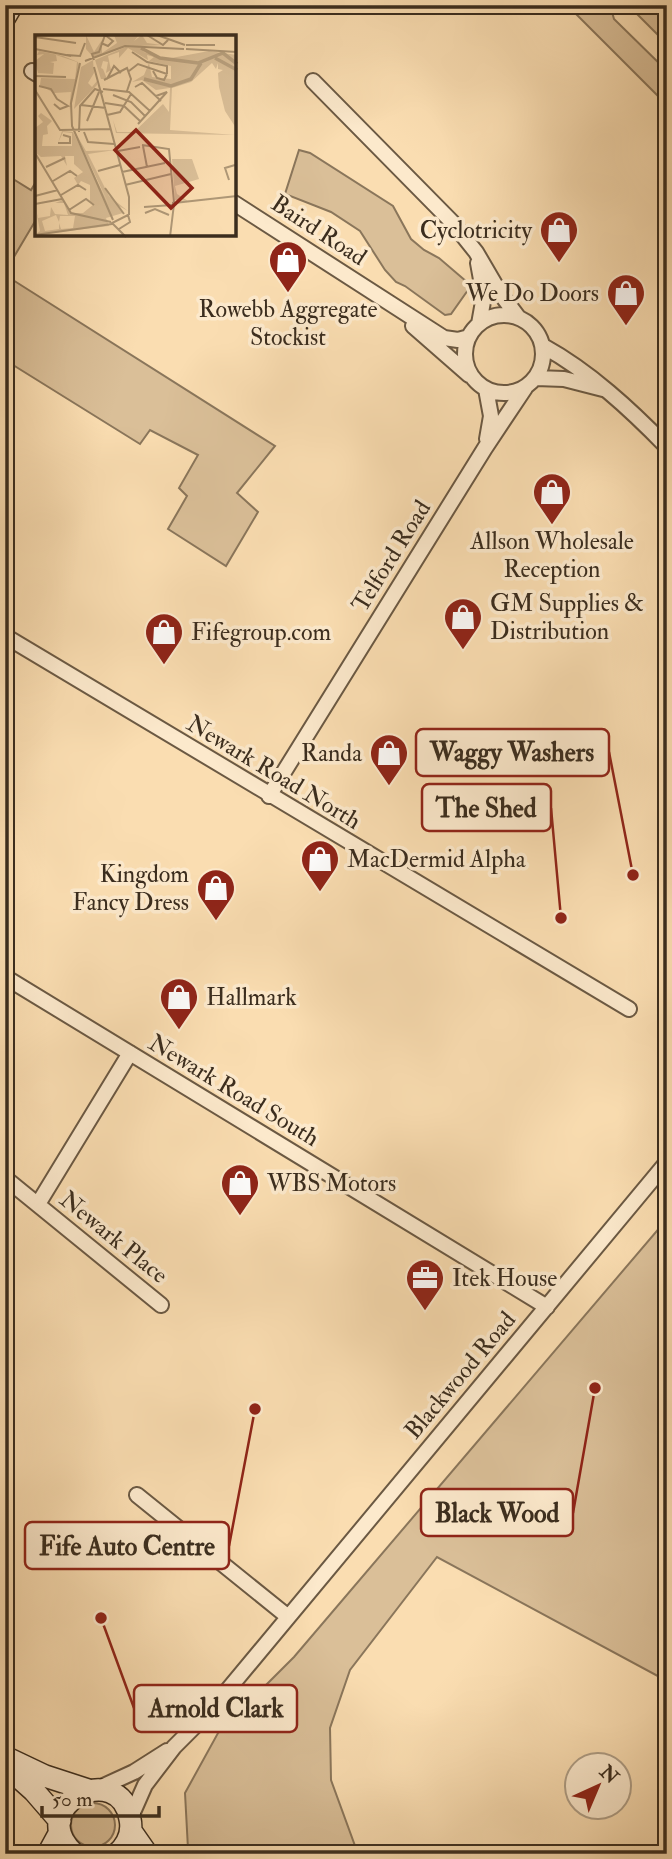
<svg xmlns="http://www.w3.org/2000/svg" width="672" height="1859" font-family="'IM FELL Double Pica',serif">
<rect width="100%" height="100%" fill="#faddb1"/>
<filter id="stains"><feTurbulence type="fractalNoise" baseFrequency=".00286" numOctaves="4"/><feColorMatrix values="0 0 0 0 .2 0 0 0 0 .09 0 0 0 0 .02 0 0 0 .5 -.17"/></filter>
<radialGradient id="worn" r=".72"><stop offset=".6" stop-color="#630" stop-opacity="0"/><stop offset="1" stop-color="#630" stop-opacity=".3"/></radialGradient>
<path fill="#dabf98" stroke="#8a765b" stroke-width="2" d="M567,5H610L614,19L667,71V105Z
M628,5H667V44Z
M299,150L310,153L393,206L411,239L424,250L439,258L467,282L468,290L451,314L445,315L405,286L396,282L385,270L360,231L331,212L285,194Z
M5,174L31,190L37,180V218L5,272Z
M5,275L275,446L237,493L258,512L226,566L168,529L187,496L179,488L198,455L150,430L140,444L5,360Z
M667,1219V1681L437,1557L350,1670L330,1728L331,1780L358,1854H192L188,1849L185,1793L218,1733L294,1657Z
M71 1825a22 22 0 1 1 44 0a22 22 0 1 1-44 0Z"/>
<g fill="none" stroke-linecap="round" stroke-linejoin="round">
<defs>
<path id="street" d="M32,71L37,74
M313,81L452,222L476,252L500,293L518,317
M234,203L444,338L458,340L469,337
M478,263L484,296L479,324
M465 354a39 39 0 1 1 78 0a39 39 0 1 1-78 0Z
M413,326L469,375
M543,346C590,372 630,409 667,447
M536,378L564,379L603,389
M486,389L491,416L487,439
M5,636L629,1009
M269,796L485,448L525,388
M5,977L547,1307
M5,1178L161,1305
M38,1204L130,1053
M137,1495L287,1616
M97,1789L134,1772L167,1751
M130,1819L145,1785L174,1747L211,1710L667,1162"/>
<path id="secondary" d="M5,17L12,5
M5,1757L45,1776L88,1790
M5,1765L34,1791L60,1821
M131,1831L147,1854
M48,1854L60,1832
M74,1854C22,1805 120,1758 130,1819C133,1833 127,1845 117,1854"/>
</defs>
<use href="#street" stroke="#6b5943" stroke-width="18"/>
<use href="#secondary" stroke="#3b2d1e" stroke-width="24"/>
<use href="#street" stroke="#fce9cc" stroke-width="14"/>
<use href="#secondary" stroke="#fce9cc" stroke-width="21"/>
</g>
<defs>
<symbol id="shop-pin" viewBox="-11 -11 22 30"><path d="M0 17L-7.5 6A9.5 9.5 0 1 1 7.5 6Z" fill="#8f2418" stroke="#fce9cc"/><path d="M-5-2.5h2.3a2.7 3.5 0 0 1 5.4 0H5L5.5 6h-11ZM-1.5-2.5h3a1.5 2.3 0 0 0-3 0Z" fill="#fff"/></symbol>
<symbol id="office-pin" viewBox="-11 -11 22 30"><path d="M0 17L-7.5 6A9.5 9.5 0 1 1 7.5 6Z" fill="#8f2418" stroke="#fce9cc"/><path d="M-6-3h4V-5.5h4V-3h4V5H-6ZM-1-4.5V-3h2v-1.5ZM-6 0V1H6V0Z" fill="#fff"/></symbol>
</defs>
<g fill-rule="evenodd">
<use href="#shop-pin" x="537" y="208" width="44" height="60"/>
<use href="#shop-pin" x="266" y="238" width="44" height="60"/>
<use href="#shop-pin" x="604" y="271" width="44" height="60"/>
<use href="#shop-pin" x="530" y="470" width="44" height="60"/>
<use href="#shop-pin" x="441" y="595" width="44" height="60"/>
<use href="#shop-pin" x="142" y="610" width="44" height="60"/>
<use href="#shop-pin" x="367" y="731" width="44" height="60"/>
<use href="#shop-pin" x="298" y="837" width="44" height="60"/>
<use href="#shop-pin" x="194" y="866" width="44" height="60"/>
<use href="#shop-pin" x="157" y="975" width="44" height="60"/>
<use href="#shop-pin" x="218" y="1161" width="44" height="60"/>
<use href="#office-pin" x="403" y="1256" width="44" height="60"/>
</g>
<g text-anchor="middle" stroke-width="7" stroke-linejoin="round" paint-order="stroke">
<g font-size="24" fill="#3b2d1e" stroke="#fce9cc">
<text transform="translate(319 230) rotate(33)" y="8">Baird Road</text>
<text transform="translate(391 556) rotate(-58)" y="8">Telford Road</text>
<text transform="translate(274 772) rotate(31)" y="8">Newark Road North</text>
<text transform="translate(234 1090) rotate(31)" y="8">Newark Road South</text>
<text transform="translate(114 1237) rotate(39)" y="8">Newark Place</text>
<text transform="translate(460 1375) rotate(-50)" y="8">Blackwood Road</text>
</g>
<g font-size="24" fill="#3b2d1e" stroke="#fce9cc" text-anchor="start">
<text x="532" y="238" text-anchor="end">Cyclotricity</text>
<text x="599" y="301" text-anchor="end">We Do Doors</text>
<text x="288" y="317" text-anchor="middle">Rowebb Aggregate<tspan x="288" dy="28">Stockist</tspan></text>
<text x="552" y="549" text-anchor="middle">Allson Wholesale<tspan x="552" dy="28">Reception</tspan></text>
<text x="490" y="611">GM Supplies &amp;<tspan x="490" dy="28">Distribution</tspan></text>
<text x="191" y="640">Fifegroup.com</text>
<text x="362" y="761" text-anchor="end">Randa</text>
<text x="347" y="867">MacDermid Alpha</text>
<text x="189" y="882" text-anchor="end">Kingdom<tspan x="189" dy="28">Fancy Dress</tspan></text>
<text x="206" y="1005">Hallmark</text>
<text x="267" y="1191">WBS Motors</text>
<text x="452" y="1286">Itek House</text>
</g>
</g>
<g transform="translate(35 35)">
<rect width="201" height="201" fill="#faddb1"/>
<path d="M51,0L59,17L67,5V18L82,8L79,0H104L99,6L107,0L112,8L127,10L105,11L109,17L131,24L174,16L202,20L201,93L190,76L184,52L183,38L188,35L183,34V28L181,34L177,28L156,47L137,53L135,95L200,100L81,98L78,85L82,97H99L128,69L134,77L135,53L121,55L107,45L97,47L109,40L114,28L117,42L136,44V31L114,26L119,22L112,20L113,25L93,13L84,23V17L73,21L76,35L71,38L73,27L68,26L66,33L68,34L72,44H66L60,25L95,10L59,23L51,14ZM4,16L28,21L43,27L44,30L34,75L36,57L19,58L5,50L6,43L40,44L42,27L21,20L22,26L15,27L19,28L18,39L3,38L0,26L9,19L2,20ZM58,25L59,38L53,48L57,52L62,46V50L39,74L46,32ZM6,78L17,86L12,91L13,99L8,100L7,111H37V98L28,97L23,108L27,96L38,97L74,170L40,97L51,116L80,115L53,119L74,161L93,176L82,170L88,178L71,183L74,191L0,200L5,196L0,170L3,183L15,181L16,172L20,179L33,180L29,168H20L28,165L35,178H48L59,169L55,166V150L46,146L43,150L39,143L48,137L39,129V121H30L32,131L26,121L6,122L0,117V93L8,87L3,81ZM21,180L24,187L25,181H40L38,193L26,194L24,188V194L10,196L7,186ZM137,124H157L164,144L140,151L142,159L153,166L140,165Z" fill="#dabf98" fill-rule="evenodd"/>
<path fill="none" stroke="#b9a17f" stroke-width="3.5" d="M106,13L125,23L163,28L188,18L202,29M180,23L202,35M109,44L136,51L156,44L166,28"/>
<path fill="none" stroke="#ae9776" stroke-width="2" d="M112,0L128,10L133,5M122,0L150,10M0,2L41,8M66,8L73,11L78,6L70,0M151,10H180M0,14L36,21M151,14L202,17M97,17L112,27L132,31V39M32,20L45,21L50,8M59,25L57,19L64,17L70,0M50,26L90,11L149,14M45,28L36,68L37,91L78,185M59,32L94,162V180M94,36L103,29L132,39M118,36L122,43L129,45L132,39M0,41L31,42M72,44L79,31L86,38M69,45L92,33L96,44L92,56M4,51L16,54L22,64M100,52L107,48L126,66M68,54L94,57L115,76M0,55L25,95L75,94M78,60L96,67L110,81M70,68L89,71L105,86M19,69L25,74L33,71L22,64M46,70L71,73M72,80L85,77L96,59M52,86L64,57M103,89L132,57L121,61M44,97L45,71L60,54L68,57M49,97L53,107L79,109M23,108H35V102L28,100M107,110L134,114L139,167M108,111L112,132M83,116L105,112M0,118L36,178L76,187M11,132L30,123M63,136L85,130M87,137L130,128M194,145L190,133L200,130M18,146L35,136L42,141M90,150L136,139M70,153L89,179M26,160L43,150L51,155M0,161L23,155M139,168L202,161M0,169L27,164M109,172L137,170M34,175L51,164L59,170M110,178L120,174L134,180M84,194L95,187L93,180L77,188L91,202M0,200L77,189M135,202L139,169L138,167V173"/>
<path fill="#8f2418" fill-opacity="0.15" stroke="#8f2418" stroke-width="3.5" d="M101,95L157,153L136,173L80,115Z"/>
<rect width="201" height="201" fill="none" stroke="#3b2d1e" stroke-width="3.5"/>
</g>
<path fill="none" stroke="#8f2418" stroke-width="2.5" d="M633 875L609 752M561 918L551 808M595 1388L573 1513M255 1409L229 1546M101 1618L134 1708"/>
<g fill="#8f2418" stroke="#fce9cc" stroke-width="2.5">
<circle cx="633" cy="875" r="7"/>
<circle cx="561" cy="918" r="7"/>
<circle cx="595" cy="1388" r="7"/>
<circle cx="255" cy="1409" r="7"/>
<circle cx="101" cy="1618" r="7"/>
</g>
<g fill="#fce9cc" stroke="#8f2418" stroke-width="2.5">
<rect x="416" y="729" width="193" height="47" rx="7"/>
<rect x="422" y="784" width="129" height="47" rx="7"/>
<rect x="421" y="1489" width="152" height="47" rx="7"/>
<rect x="25" y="1522" width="204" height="47" rx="7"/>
<rect x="134" y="1685" width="163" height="47" rx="7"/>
</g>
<g font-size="26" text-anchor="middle" font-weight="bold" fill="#3b2d1e">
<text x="512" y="761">Waggy Washers</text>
<text x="486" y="817">The Shed</text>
<text x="497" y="1522">Black Wood</text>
<text x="127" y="1555">Fife Auto Centre</text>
<text x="216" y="1717">Arnold Clark</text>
</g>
<rect width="672" height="1859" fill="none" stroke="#faddb1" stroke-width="28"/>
<rect x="7" y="7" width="658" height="1845" fill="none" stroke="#3b2d1e" stroke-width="3.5"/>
<rect x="14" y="14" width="644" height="1831" fill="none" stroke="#3b2d1e" stroke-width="2"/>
<g transform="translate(598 1786) rotate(44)"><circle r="33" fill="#fce9cc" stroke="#af9e86" stroke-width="2"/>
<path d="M0-5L12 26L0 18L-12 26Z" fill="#8f2418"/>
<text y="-10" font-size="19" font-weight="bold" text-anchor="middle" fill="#3b2d1e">N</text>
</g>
<path d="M42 1806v10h117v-10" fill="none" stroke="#3b2d1e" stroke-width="3.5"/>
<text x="52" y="1806" font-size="21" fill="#3b2d1e" stroke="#fce9cc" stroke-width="5" paint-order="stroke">50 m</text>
<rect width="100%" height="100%" filter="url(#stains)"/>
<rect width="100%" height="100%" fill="url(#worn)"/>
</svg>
